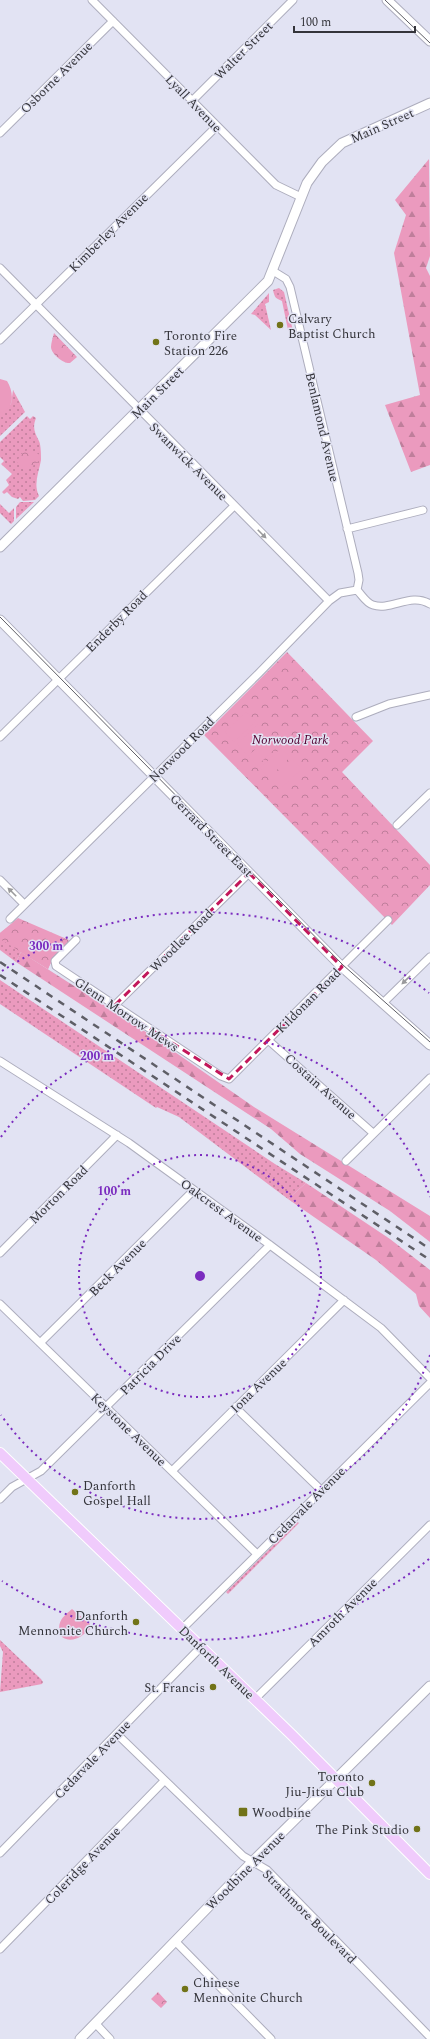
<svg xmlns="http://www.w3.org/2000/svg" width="430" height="2039" font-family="Spectral,serif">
<defs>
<pattern id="grass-dots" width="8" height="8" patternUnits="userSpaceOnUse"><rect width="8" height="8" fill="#eb9abe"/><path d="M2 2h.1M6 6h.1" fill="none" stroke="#bf7e9b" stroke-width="1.8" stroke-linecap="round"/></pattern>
<pattern id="forest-firs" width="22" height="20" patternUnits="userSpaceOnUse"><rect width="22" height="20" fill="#eb9abe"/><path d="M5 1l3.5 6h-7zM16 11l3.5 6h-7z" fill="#bf7e9b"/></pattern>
<pattern id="park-crowns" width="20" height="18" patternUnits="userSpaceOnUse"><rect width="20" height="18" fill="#eb9abe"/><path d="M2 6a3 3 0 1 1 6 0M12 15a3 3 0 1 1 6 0" fill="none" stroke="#bf7e9b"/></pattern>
</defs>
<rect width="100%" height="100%" fill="#e2e3f3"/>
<path fill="url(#grass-dots)" d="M279,288L284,292L293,331H289L288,330L282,301C276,298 275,299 273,290Z
M269,293V302L265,304L271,330L255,315L251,314Z
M13,390L25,412L0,436V412L11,404Z
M27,416L30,419L33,416L36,418C32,428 35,433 39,441C41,445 41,455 41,460C39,472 33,484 39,496L35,500L23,501L20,497L18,499L12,497L7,492L4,494L2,492L9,485L6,480L12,474L1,464L4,461L0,457V442Z
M20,502H34L16,519V507Z
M0,504L9,513L14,508V521L11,524L0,513Z
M13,923L52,960L48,969L21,952L16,962L0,950V933Z
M0,980L275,1164L306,1183L288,1199L179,1117L157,1107L156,1108L0,1004Z
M297,1522L299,1523L228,1594L226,1592Z
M0,1640L41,1679L43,1682L42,1684L0,1692L3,1652L0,1646Z"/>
<path fill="url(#forest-firs)" d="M429,159L430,256L426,268L430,276V465L411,472L385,405L420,395L394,253L406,215L395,200Z
M21,952L149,1034L254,1107L430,1216V1242L390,1211L300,1154L271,1129L16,962Z
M306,1183L390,1239L430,1270V1318L419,1306L416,1294L376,1260L288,1199Z"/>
<path fill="url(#park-crowns)" d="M54,333L77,357L70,363C64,364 51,354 51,347C51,343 53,337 54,333Z
M29,449L40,455L41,459L29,469L23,468L17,462L20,455Z
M287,652L373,741L342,772L430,865V885L392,925L204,735Z
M18,918L69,940C64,951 52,957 48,969L0,939V933Z
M158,1992L167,2002L161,2008L151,1999Z"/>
<path fill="#eb9abe" d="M0,379L7,381C14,392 15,410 0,413Z
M246,712L256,721L234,742L225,732Z
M258,724L267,733L246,754L237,744Z
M269,736L279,745L257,766L248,756Z
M281,748L290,757L269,778L260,768Z
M292,759L302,769L280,789L271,780Z
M72,1609L90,1624V1629C83,1636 72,1644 62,1637C55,1624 62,1617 72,1609Z"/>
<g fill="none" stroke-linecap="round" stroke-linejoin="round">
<defs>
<path id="street" d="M92,0L276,185L301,197
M193,100L293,0
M0,133L113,21
M0,268L329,601
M273,271L286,279L290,287L358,573L359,580L357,590
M0,340L217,126
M347,529L423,510
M357,590C362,595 366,603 373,605C391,611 411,592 430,604
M356,717L389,704L430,695
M0,737L234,506
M397,825L430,793
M0,880L24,904
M10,919L259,673L329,601L340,593L357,590
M76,940L55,961L56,966L221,1076L229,1079L388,920
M383,1003L430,957
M114,1006L249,873
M268,1040L373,1133
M0,1061L129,1143L270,1245L381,1328L430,1378
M346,1161L430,1078
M0,1253L117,1135
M0,1304L257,1554
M40,1343L194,1190
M235,1407L321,1490
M172,1471L344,1300
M0,1499L12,1487L41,1471L270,1245
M182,1629L430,1383
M255,1699L430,1525
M117,1734L243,1856L267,1870L430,2037
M0,1853L201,1647
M175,1941L271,2039
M0,1949L164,1781
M96,2024L110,2039"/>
<path id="secondary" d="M387,0L430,41
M0,547L268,281L307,183L322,162L342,143L430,103
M0,620L342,967L430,1045
M80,2039L252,1862L430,1686"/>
<path id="primary" d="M0,1453L292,1735L430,1874"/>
</defs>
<use href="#street" stroke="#adadbd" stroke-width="9"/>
<use href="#secondary" stroke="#adadbd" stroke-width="11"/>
<use href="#primary" stroke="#fff" stroke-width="12"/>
<use href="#street" stroke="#fff" stroke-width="7"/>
<use href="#secondary" stroke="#fff" stroke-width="9"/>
<use href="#primary" stroke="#f0cbfc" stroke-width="10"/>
<path stroke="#5e5e66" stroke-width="1" d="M385,0L430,43
M0,617L343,965L430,1042"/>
<path stroke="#5e5e66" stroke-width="2.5" stroke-dasharray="7 7" stroke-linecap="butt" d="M0,962L430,1249
M0,975L430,1260"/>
</g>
<defs><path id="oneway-solid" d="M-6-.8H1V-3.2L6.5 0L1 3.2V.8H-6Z"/></defs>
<g fill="#9a9a9c">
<use href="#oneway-solid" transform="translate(262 534) rotate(45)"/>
<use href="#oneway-solid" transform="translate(12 892) rotate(-135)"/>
<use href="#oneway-solid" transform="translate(406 980) rotate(136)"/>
</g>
<path fill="none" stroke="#c2185b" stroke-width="3" stroke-dasharray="8 5" stroke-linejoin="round" d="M249,873L342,967L229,1079L114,1006Z"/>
<g fill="none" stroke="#7b2cbf" stroke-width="2" stroke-dasharray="2 4">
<circle cx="200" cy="1276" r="121"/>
<path d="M430 1355A243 243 0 0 1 1 1415M1 1137A243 243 0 0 1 430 1197"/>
<path d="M429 1559A364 364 0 0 1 2 1581M2 971A364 364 0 0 1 429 993"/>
</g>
<g fill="#717318" stroke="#e2e3f3" stroke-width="1.5">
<circle cx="280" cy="325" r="4"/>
<circle cx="156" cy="342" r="4"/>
<circle cx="75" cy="1492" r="4"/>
<circle cx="136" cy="1622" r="4"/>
<circle cx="213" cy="1687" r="4"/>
<circle cx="372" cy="1783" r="4"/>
<rect x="238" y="1807" width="10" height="10" rx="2"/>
<circle cx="417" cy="1829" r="4"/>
<circle cx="185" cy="1989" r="4"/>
</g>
<g text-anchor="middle" stroke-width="3" stroke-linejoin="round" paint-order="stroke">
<g font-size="13" fill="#34343a" stroke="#e2e3f3">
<text transform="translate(243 50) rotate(-45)" y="5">Walter Street</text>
<text transform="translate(56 77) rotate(-45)" y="5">Osborne Avenue</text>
<text transform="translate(194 103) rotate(46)" y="5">Lyall Avenue</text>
<text transform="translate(382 125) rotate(-24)" y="5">Main Street</text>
<text transform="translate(108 232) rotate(-45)" y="5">Kimberley Avenue</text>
<text transform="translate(157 392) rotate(-45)" y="5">Main Street</text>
<text transform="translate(323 427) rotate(77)" y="5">Benlamond Avenue</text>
<text transform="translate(189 461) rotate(45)" y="5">Swanwick Avenue</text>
<text transform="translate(116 621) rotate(-45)" y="5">Enderby Road</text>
<text transform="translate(181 749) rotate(-45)" y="5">Norwood Road</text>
<text transform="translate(212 835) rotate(45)" y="5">Gerrard Street East</text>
<text transform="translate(181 940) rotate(-45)" y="5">Woodlee Road</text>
<text transform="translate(308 1000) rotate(-45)" y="5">Kildonan Road</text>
<text transform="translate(127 1014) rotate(34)" y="5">Glenn Morrow Mews</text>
<text transform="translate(321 1086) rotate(42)" y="5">Costain Avenue</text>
<text transform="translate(58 1194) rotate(-45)" y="5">Morton Road</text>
<text transform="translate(222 1210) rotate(36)" y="5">Oakcrest Avenue</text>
<text transform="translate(117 1267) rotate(-45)" y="5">Beck Avenue</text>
<text transform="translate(150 1364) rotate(-45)" y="5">Patricia Drive</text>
<text transform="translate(258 1385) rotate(-44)" y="5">Iona Avenue</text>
<text transform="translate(129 1429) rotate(44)" y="5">Keystone Avenue</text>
<text transform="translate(306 1505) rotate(-45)" y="5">Cedarvale Avenue</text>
<text transform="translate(342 1612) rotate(-45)" y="5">Amroth Avenue</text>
<text transform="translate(217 1662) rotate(44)" y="5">Danforth Avenue</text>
<text transform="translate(92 1759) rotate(-46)" y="5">Cedarvale Avenue</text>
<text transform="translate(82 1865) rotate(-46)" y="5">Coleridge Avenue</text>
<text transform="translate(245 1870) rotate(-45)" y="5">Woodbine Avenue</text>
<text transform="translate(310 1916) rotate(45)" y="5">Strathmore Boulevard</text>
</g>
<g font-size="13" fill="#34343a" stroke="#e2e3f3" text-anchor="start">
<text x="288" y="323">Calvary<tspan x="288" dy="15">Baptist Church</tspan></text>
<text x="164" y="340">Toronto Fire<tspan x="164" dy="15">Station 226</tspan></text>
<text x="83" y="1490">Danforth<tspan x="83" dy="15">Gospel Hall</tspan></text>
<text x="128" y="1620" text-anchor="end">Danforth<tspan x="128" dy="15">Mennonite Church</tspan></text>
<text x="205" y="1692" text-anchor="end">St. Francis</text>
<text x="364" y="1781" text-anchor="end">Toronto<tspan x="364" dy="15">Jiu-Jitsu Club</tspan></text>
<text x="252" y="1817">Woodbine</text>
<text x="409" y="1834" text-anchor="end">The Pink Studio</text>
<text x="193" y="1987">Chinese<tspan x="193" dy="15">Mennonite Church</tspan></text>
</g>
<g font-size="13" font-style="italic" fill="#520031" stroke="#e2e3f3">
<text x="290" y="744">Norwood Park</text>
</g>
</g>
<circle cx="200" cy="1276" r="6" fill="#7b2cbf" stroke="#e2e3f3" stroke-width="2"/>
<g font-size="12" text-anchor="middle" font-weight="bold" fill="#7b2cbf" stroke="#e2e3f3" stroke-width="3" stroke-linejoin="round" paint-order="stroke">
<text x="46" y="950">300 m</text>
<text x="97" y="1060">200 m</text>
<text x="114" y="1195">100 m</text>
</g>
<path d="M294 26v6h121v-6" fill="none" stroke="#34343a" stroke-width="2"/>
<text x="300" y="26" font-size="12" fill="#34343a" stroke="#e2e3f3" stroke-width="3" paint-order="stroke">100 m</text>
</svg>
